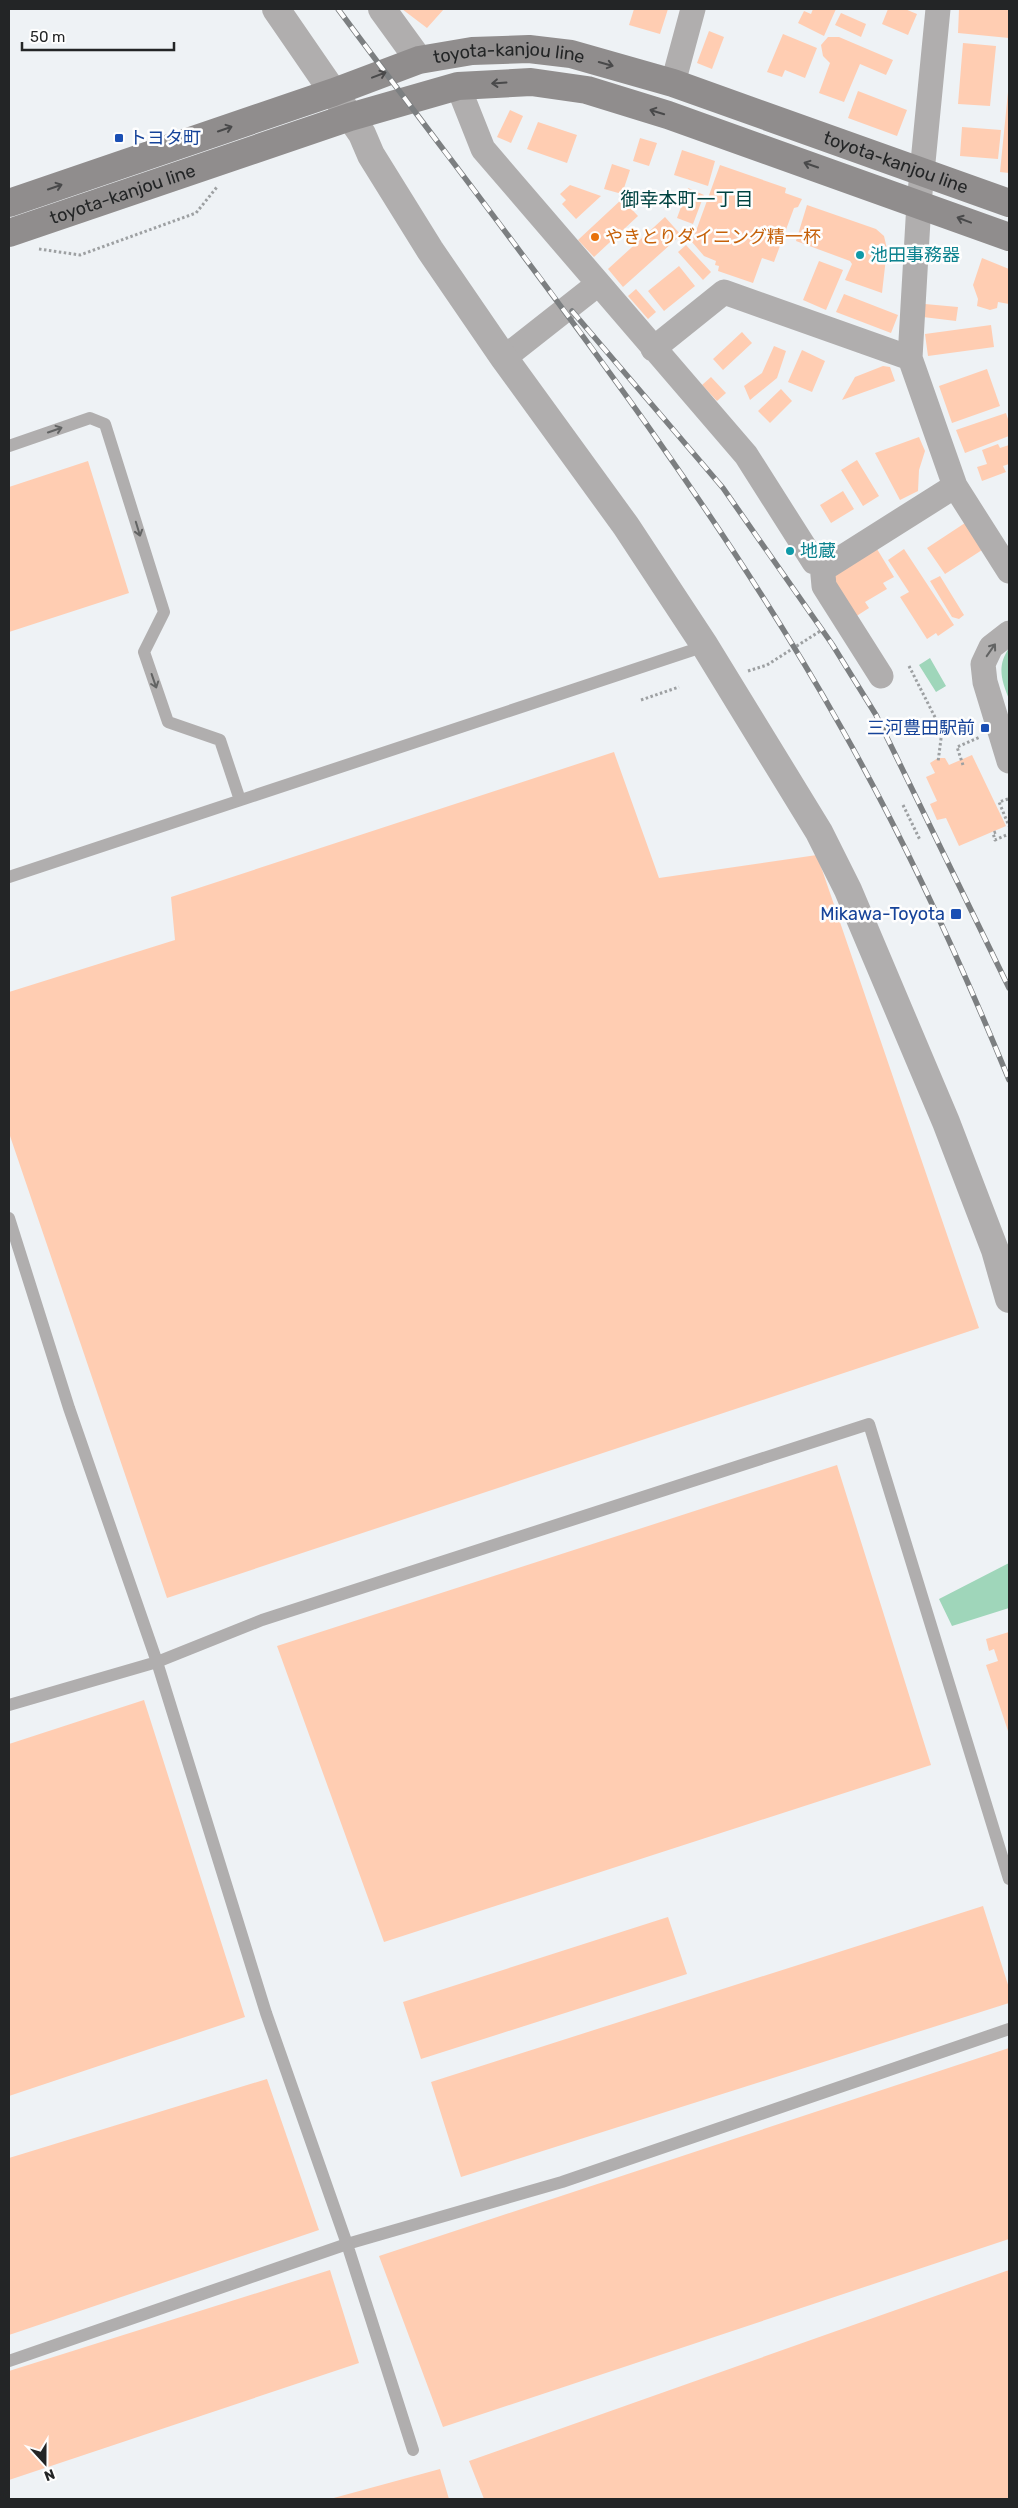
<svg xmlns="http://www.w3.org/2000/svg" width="1018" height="2508" font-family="Rubik,'Noto Sans JP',sans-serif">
<rect width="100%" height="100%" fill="#eef2f5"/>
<path fill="#9fd6ba" d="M1009,648V699C1001,679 997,666 1009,648Z
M930,658L946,686L936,692L919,665Z
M1009,1563V1608L952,1626L939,1599Z"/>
<path fill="#ffcdb2" d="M402,9H444L427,28Z
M634,9H668L660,34L629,25Z
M813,9H836L824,36L798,23L804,11L811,14Z
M888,9H905L917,14L908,35L882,24Z
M959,9H1009V38L958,33Z
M841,13L866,24L861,37L835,25Z
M709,31L724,37L712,69L697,63Z
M783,34L817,48L805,78L785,70L782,77L767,72Z
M828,37H839L893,60L886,75L860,64L844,102L819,93L830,63L823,56L821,45Z
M963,43L996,46L990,106L958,104Z
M858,91L907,110L897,136L848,118Z
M1008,92H1009V173L1000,172Z
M510,110L523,116L511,143L497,137Z
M538,122L577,135L567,163L527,149Z
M962,127L1001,130L998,159L960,156Z
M640,138L657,143L649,166L633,161Z
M682,150L715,161L708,186L674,175Z
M612,164L630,170L622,194L604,189Z
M720,165L786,188L785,193L802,199L798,207L794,208L774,262L762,258L753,283L718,271L719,266L715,265L716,261L704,256L692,242Z
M570,185L601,196L576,219L562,204L566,200L560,194Z
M688,188L704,195L693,224L677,218Z
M622,199L638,216L594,257L578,240Z
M807,205L876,229L884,236L887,249L882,293L845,280L852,264L850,261L796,241Z
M665,217L681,235L623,287L608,269Z
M686,245L711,272L703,280L678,252Z
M982,258L1009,269V304L998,302L997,308L990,310L977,306L978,299L973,285Z
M819,261L843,270L826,310L803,300Z
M679,266L695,286L664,311L648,291Z
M636,289L656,312L648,319L628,296Z
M844,294L898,315L891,333L836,312Z
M925,304L958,307L956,321L923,317Z
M991,325L994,347L928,356L925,334Z
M742,332L752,343L723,370L713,359Z
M774,346L786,351L777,378L750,400L744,386L762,373Z
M802,350L825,361L812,392L788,382Z
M883,366L890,367L895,381L842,400L855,377Z
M987,369L1000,406L952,423L939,386Z
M711,377L726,393L717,401L702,385Z
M781,389L792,401L770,423L758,411Z
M1006,413L1009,422V436L965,453L956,430Z
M919,437L925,451L919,470L918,491L900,500L875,453Z
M998,444L1000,448L1009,445V464L1003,466L1006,472L982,481L977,467L987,464L982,450Z
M857,460L879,496L863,506L841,470Z
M88,461L129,593L9,632V487Z
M843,491L854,509L831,523L820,505Z
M965,523L982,550L945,574L927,548Z
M877,549L894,577L883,583L887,589L865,602L869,608L855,617L831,582L833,575Z
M904,549L954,625L938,636L936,633L927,639L900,597L909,592L888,560Z
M940,576L964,615L959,619L952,617L930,581Z
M614,752L659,878L817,855L979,1328L167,1598L9,1133V992L175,940L171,897Z
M972,755L1006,826L959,846L946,818L937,820L930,804L937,801L926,777L935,773L930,763L938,758H945L949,765Z
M837,1465L931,1765L384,1942L277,1646Z
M1009,1632V1734L986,1665L998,1661L994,1649L989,1651L986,1639Z
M144,1700L245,2017L9,2096V1744Z
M983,1906L1009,1988V2003L461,2177L431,2082Z
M668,1917L687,1974L421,2059L403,2002Z
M1009,2048V2239L443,2427L379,2256Z
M267,2079L319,2230L9,2335V2158Z
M330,2270L359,2363L9,2480V2371Z
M1009,2270V2499H484L469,2461Z
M440,2469L449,2499H330Z"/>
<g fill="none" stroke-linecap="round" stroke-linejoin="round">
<path stroke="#9da0a2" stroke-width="3" stroke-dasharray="2.5 2.5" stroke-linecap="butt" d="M39,249L80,255L196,213L217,187
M909,666L942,731L938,762
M748,671L767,665L825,628
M641,700L679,687
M963,765L957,747L980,737
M1008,799L999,802L1009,826
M903,805L920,840
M996,832L993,833L995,840L1009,834"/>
<path stroke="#b0aeae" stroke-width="12" d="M9,446L90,418L105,424L164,612L144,652L168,722L220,740L240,800
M9,877L705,646
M9,1218L69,1408L157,1662L266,2013L347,2244L413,2450
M9,1705L157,1662L262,1620L869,1424L1009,1879
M9,2361L347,2244L562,2182L1009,2029"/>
<path stroke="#b0aeae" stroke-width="25" d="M938,9L919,203L910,358L955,486L1009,571
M673,83L693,9
M458,86L483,149L746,455L814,562L830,565L955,486
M653,349L724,292L910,358
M504,358L598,284
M822,564L824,586L881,676
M1009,633L991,647L983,664L985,682L1009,761"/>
<path stroke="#b0aeae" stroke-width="28" d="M276,9L362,134L371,155L430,250L504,358L626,526L705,646L819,832L848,890L946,1122L995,1250L1009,1299
M382,9L419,60"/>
<g stroke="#908d8d" stroke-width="28">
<path id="s1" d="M9,203L334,92L419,60L472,51L529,49L571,54L673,83L1009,203"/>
<path id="s2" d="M9,233L350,117L458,86L531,82L587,90L668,115L1009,237"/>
</g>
<defs>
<path id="rail" d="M338,9C512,244 698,473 842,729C906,842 960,960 1009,1080
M572,311L723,488L832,644L876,715L1009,988"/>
</defs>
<use href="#rail" stroke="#7c7f81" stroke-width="5.5"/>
<use href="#rail" stroke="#fefefe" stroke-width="4" stroke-dasharray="11" stroke-linecap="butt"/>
</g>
<defs><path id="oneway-shaft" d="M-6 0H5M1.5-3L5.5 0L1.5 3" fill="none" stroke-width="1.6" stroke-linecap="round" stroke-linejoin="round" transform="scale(1.25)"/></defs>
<g stroke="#49494a">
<use href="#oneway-shaft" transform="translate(606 64) rotate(16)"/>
<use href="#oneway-shaft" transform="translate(379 75) rotate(-21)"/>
<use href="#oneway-shaft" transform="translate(499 83) rotate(176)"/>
<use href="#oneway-shaft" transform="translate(657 112) rotate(-163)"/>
<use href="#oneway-shaft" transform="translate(225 129) rotate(-19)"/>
<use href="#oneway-shaft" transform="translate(811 165) rotate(-161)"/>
<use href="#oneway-shaft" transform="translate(55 187) rotate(-19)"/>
<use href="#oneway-shaft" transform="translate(964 220) rotate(-159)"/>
</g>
<g stroke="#626363">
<use href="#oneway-shaft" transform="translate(55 430) rotate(-19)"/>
<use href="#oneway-shaft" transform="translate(138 529) rotate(73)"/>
<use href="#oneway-shaft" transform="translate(991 650) rotate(-55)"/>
<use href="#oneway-shaft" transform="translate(154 681) rotate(71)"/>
</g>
<g fill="#1a4fb4" stroke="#fefefe" stroke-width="2">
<rect x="114" y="133" width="10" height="10" rx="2.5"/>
<rect x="980" y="723" width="10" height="10" rx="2.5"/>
<rect x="950" y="908" width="12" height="12" rx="2.5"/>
</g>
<circle fill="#e8710a" stroke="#fefefe" stroke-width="2" cx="595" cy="237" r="5"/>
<g fill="#0f9aa8" stroke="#fefefe" stroke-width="2">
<circle cx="860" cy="255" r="5"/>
<circle cx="790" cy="551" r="5"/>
</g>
<g text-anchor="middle" stroke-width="5" stroke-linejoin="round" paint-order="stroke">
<g font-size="18" fill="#232526" stroke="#fefefe">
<text dy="6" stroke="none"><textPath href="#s1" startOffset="525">toyota-kanjou line</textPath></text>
<text dy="6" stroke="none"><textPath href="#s1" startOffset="930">toyota-kanjou line</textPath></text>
<text dy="6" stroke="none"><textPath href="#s2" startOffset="120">toyota-kanjou line</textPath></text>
</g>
<g font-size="18" fill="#164399" stroke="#fefefe" text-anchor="end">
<text x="129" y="144" text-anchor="start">トヨタ町</text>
<text x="975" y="734">三河豊田駅前</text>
<text x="945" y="920">Mikawa-Toyota</text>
</g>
<g font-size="18" fill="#c56008" stroke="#fefefe" text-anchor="start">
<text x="605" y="243">やきとりダイニング精一杯</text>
</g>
<g font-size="18" fill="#0d838f" stroke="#fefefe" text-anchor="start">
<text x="870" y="261">池田事務器</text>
<text x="800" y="557">地蔵</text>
</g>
<g font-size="19" fill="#004341" stroke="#fefefe">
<text x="687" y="206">御幸本町一丁目</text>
</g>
</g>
<rect width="1018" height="2508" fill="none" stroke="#232526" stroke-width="20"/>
<g transform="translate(45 2463) rotate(159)" stroke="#fefefe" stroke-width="4" paint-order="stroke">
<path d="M0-4L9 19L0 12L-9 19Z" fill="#232526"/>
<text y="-8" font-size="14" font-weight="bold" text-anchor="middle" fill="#232526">N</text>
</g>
<path d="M22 42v8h152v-8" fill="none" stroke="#232526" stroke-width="2.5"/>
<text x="30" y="42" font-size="15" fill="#232526" stroke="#fefefe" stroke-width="4" paint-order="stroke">50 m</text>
</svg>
